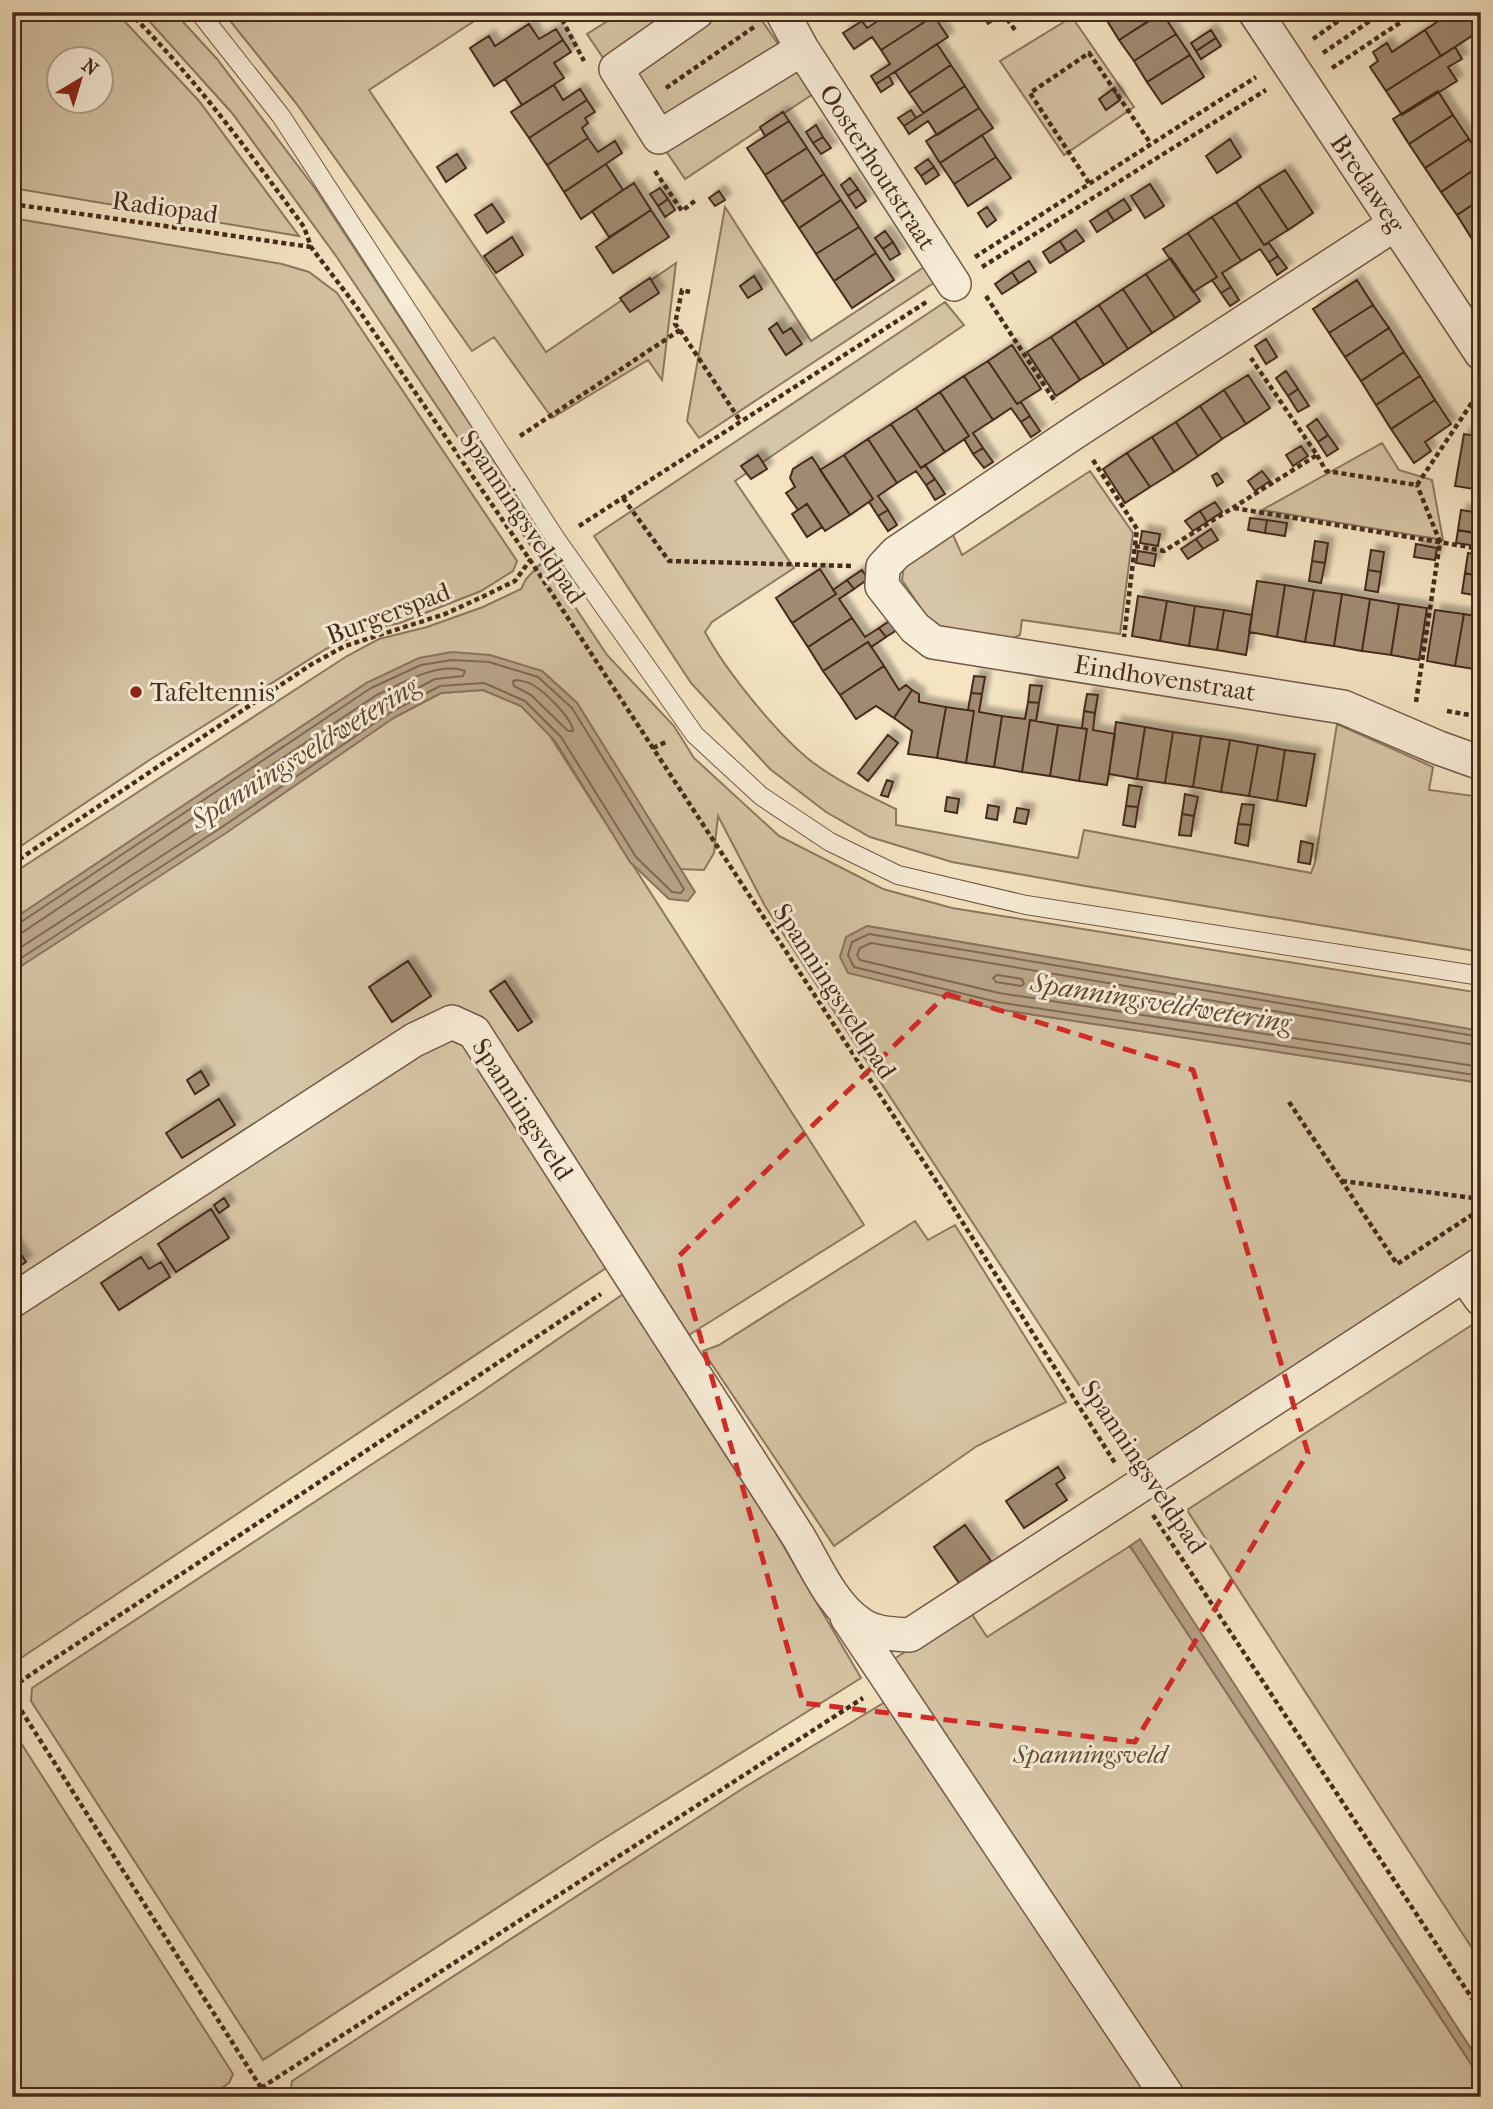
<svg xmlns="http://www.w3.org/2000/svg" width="1493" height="2109" font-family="'IM FELL French Canon',serif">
<defs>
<filter id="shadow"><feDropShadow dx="6" dy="-6" stdDeviation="2" flood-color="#0004"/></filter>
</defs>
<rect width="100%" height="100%" fill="#f4e4c3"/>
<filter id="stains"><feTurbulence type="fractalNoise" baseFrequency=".00286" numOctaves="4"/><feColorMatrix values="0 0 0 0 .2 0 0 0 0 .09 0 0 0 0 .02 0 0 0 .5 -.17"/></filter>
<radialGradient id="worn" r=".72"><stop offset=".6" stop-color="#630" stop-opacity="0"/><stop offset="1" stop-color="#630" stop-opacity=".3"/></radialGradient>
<path fill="#d6c5a6" stroke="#8e7860" stroke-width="2" fill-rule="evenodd" d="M12,12H116L199,101L299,236L12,188ZM60,60H102V102H60Z
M141,12H174L217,59L314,187L543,535L530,545L336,256L232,113Z
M223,12H488L369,90L546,352L676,263L662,380L648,360L552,418L494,337L472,351L296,103Z
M622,12H756L813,94L685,179L587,34Z
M1072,17L1134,107L1064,155L1000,61Z
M725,207L811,341L924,267L935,282L699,438L687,421Z
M12,218L282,264L309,272L337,293L517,561L513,571L481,591L400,623L371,629L326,649L151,759L12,852Z
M945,302L964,325L735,481L794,568L712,622L705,632C726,671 776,733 811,761C837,781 867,795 896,809V825L1078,858L1084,830L1311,873L1315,862L1337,724L1433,767L1429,790L1481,797V952L1091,887L952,862L870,837L826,812L770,769L691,683L594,536Z
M1382,443L1399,470L1432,480L1443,540L1262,510Z
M1090,471L1133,533L1120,634L1022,620L1020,635L1003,643L933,626L902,580L905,557L950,528L962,555Z
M540,564L553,574L607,655L674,726L694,758L779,836L883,889L952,908L1481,993V1031L867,926L996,1009L1481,1083V1246L1141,1467L1127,1458L765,906L718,816L714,853L704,870L680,869L577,703L542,671L368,682L12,920V874L347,656L379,639L427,627L483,607L521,589L526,579Z
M483,690L521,706L548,733L864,1225L689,1335L600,1197L579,1209L615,1262L12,1664V964L395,717L441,693Z
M915,1221L928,1240L955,1225L1066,1402L977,1446L834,1546L703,1351L719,1345Z
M632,1288L861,1678L600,1841L263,2060L31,1701L32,1688L474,1397Z
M1481,1319V1962L1187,1510Z
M1130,1546L1481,2079V2097H290L292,2081L745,1787L908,1688L891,1661L969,1610L987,1637Z
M12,1729L233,2074L229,2083L208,2097H12Z"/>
<path fill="#b9a58a" stroke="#8b745e" stroke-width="2" d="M452,652L490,655L542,671L577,703L695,892L688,901L669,899L630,862L555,741L521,706L483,690L441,693L395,717L226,833L12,972V920L368,682L419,658Z
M867,926L1481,1031V1083L996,1009L848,973L840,957L846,937Z
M1140,1539L1481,2064V2079L1130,1546Z"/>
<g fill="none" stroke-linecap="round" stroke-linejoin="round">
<path stroke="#806852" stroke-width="2" d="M517,680C522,681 529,682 533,685C545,692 572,718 573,731H568L531,695L514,686L513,681Z
M12,925L18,924L371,688L421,665L452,660L489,662L538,677L572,708L684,889L681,893L672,892L636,857L561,737L525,701L484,683L440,686L391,712L222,827L12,964
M12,934L23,932L375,696C400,684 438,661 465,671L463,676L435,679L387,704L217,820L12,953
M997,975L1022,979L1024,984L1021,986L996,982L993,978Z
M1481,1037L869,934L852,942L848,955L854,967L997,1002L1481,1076
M1481,1046L871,943L860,948L857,955L860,960L999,993L1481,1067"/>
</g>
<path fill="#a08b72" stroke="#462b1b" stroke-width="2" filter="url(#shadow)" d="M892,12H916L923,23L881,50L872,37L854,49L843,33L862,21L867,28Z
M986,12H999L1001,16L988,24L982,15Z
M1101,12H1117L1106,19Z
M1117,12H1162L1119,40L1106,19Z
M1452,12H1481V30L1441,56L1425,30Z
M1162,13L1176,34L1134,61L1119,40Z
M934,16L948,37L876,84L871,76L890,64L881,50Z
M529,24L539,39L556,29L563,40L494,86L470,48L489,36L495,46Z
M1211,30L1216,38L1196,51L1191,43Z
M1425,30L1441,56L1386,91L1370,67L1378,61L1373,52L1387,43L1392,52Z
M1176,34L1190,55L1147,82L1134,61Z
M1216,38L1221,46L1201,59L1196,51Z
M563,40L571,52L554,63L564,78L522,105L505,79Z
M937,44L951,65L909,93L895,72Z
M1455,47L1462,59L1448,67L1457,81L1402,115L1386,91Z
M1190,55L1204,77L1162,104L1147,82Z
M951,65L965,86L923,113L909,93Z
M889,76L893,84L881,92L876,84Z
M554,85L563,100L580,89L587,100L529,138L511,112Z
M965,86L979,108L937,135L928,121L909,134L904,126Z
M1113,89L1120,100L1106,110L1099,99Z
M1438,91L1453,115L1409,144L1393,119Z
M587,100L595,112L585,118L588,123L582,128L588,138L547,165L529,138Z
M979,108L993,128L940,163L926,141Z
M911,110L916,118L904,126L898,118Z
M783,112L789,121L765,136L760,127Z
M1453,115L1469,139L1425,168L1409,144Z
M789,121L807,148L765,175L747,148Z
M816,125L823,137L813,143L806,132Z
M982,135L996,157L954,184L940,163Z
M823,137L831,148L821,154L813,143Z
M588,138L598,152L615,141L622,153L564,192L547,165Z
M1230,139L1241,157L1217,173L1206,156Z
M1469,139L1481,157V165L1441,192L1425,168Z
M807,148L824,174L782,202L765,175Z
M457,154L466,168L446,182L437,167Z
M996,157L1011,178L968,206L954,184Z
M928,159L934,167L921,176L915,168Z
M606,164L623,190L581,219L564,192Z
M1481,165V199L1457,215L1441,192Z
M934,167L939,175L926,184L921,176Z
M1285,170L1313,213L1288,230L1259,186Z
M824,174L841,200L799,228L782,202Z
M850,178L858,189L848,196L841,185Z
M634,183L651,210L609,237L592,211Z
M1150,184L1164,206L1145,218L1131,196Z
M1259,186L1288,230L1264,245L1236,202Z
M660,188L668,199L658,206L650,194Z
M858,189L866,201L856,208L848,196Z
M719,191L725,200L715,206L709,198Z
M668,199L675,210L665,217L658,206Z
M1124,199L1131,210L1114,221L1107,210Z
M1481,199V233L1472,239L1457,215Z
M841,200L859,227L816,254L799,228Z
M1236,202L1264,245L1269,243L1278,256L1269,262L1260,249L1241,261L1212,217Z
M492,204L504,222L487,233L475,215Z
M987,207L996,220L987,227L978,213Z
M651,210L669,237L613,273L596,247Z
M1107,210L1114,221L1097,232L1090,221Z
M1212,217L1241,261L1222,273L1231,287L1221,293L1212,280L1217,277L1188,233Z
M859,227L876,253L834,281L816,254Z
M1076,230L1084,241L1067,252L1060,241Z
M885,231L893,242L883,249L875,238Z
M1188,233L1217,277L1193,292L1163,249Z
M1481,233V253L1472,239Z
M512,237L523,255L496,273L484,256Z
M1060,241L1067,252L1050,263L1043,252Z
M893,242L900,254L890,260L883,249Z
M876,253L894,280L852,308L834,281Z
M1278,256L1287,268L1277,275L1269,262Z
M1171,258L1200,301L1175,318L1146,274Z
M1029,261L1036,272L1019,283L1012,272Z
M1012,272L1019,283L1002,294L995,284Z
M1146,274L1175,318L1152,333L1123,289Z
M754,276L762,289L748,298L740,286Z
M650,278L659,293L630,312L620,298Z
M1357,280L1373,305L1329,333L1313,309Z
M1231,287L1239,300L1230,306L1221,293Z
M1123,289L1152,333L1128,349L1099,305Z
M1099,305L1128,349L1104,365L1075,321Z
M1373,305L1389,328L1345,357L1329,333Z
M1075,321L1104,365L1080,380L1051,337Z
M777,323L783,333L791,328L802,344L786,355L769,329Z
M1389,328L1404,352L1361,381L1345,357Z
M1051,337L1080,380L1056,396L1027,352Z
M1266,339L1277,357L1266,364L1255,346Z
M1012,345L1041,389L1017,404L988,361Z
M1404,352L1420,376L1376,405L1361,381Z
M988,361L1017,404L1021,402L1030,416L1021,422L1011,408L993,420L964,376Z
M1286,371L1298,389L1288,396L1276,378Z
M1248,375L1270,408L1246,424L1224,390Z
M964,376L993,420L973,433L983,448L973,454L964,439L969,436L940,392Z
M1420,376L1435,400L1391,429L1376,405Z
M1298,389L1309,406L1298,412L1288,396Z
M1224,390L1246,424L1222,439L1200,406Z
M940,392L969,436L945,452L916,408Z
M1435,400L1451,424L1425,442L1431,451L1414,463L1391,429Z
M1200,406L1222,439L1198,456L1176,422Z
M916,408L945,452L921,468L891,424Z
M1030,416L1040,431L1031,437L1021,422Z
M1317,419L1328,435L1318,442L1307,426Z
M1176,422L1198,456L1174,472L1152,437Z
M891,424L921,468L925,465L935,479L926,485L916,471L897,483L868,439Z
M1464,434L1481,437V490L1455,486Z
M1328,435L1338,449L1327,456L1318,442Z
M1152,437L1174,472L1150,487L1127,453Z
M868,439L897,483L878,496L888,510L878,516L869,502L873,499L844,455Z
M1301,446L1308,456L1293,466L1286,455Z
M983,448L993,462L984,468L973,454Z
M1127,453L1150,487L1125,503L1103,469Z
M758,455L767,469L751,479L741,466Z
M844,455L873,499L850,515L820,470Z
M812,457L850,515L825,531L807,504L798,510L786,493L795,487L790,478L793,469Z
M1262,471L1270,481L1255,491L1248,481Z
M1217,473L1223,482L1217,486L1212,476Z
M935,479L945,494L935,500L926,485Z
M1215,502L1222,512L1207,522L1200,511Z
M807,504L822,527L807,537L792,514Z
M888,510L897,525L888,531L878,516Z
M1461,510L1480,513L1477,533L1458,530Z
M1200,511L1207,522L1193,531L1185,521Z
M1250,518L1267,520L1265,533L1248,530Z
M1267,520L1287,523L1285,536L1265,533Z
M1211,529L1218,540L1203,549L1196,539Z
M1458,530L1478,534L1476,546L1456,543Z
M1142,531L1160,534L1158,546L1140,543Z
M1478,534H1481V547L1476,546Z
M1196,539L1203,549L1188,559L1181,549Z
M1315,541L1328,543L1325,563L1312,561Z
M1416,544L1437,548L1435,560L1414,557Z
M1371,550L1384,552L1381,572L1368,570Z
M1138,551L1156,554L1154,566L1136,563Z
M1468,553L1481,555L1477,576L1465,573Z
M1312,561L1325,563L1321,583L1309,581Z
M820,569L836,594L792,623L776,598Z
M862,570L868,579L854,589L847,580Z
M1368,570L1381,572L1378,592L1365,590Z
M1465,573L1477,576L1474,595L1462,593Z
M847,580L854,589L839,599L852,618L808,647L792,623L836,594L833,590Z
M1257,581L1285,585L1277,637L1249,632Z
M1285,585L1314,590L1305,642L1277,637Z
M1314,590L1342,594L1334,646L1305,642Z
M1342,594L1370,599L1362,651L1334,646Z
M1138,596L1167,601L1160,641L1132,636Z
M1370,599L1399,604L1391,655L1362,651Z
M1167,601L1195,606L1189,646L1160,641Z
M1399,604L1427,608L1419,660L1391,655Z
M1195,606L1224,610L1217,650L1189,646Z
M1224,610L1252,615L1246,655L1217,650Z
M1435,610L1464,614L1455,666L1427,661Z
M1464,614L1481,617V670L1455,666Z
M852,618L865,637L879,628L886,637L871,647L868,642L823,671L808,647Z
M894,618L900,628L886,637L879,628Z
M868,642L884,666L840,695L823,671Z
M884,666L899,690L906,685L912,690L894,718L876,706L856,719L840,695Z
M974,676L985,677L982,694L971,693Z
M1030,685L1042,686L1039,703L1028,702Z
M912,690L919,694V702L946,707L937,758L908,754L912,731L894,718Z
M971,693L982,694L979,712L1002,716L994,767L966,763L974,711L968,710Z
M1087,694L1098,695L1095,713L1084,711Z
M1028,702L1039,703L1036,721L1030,720L1022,772L994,767L1002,716L1025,719Z
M946,707L974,711L966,763L937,758Z
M1084,711L1095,713L1093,730L1115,734L1107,785L1079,781L1087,729L1082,728Z
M1030,720L1058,725L1050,776L1022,772Z
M1116,722L1145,727L1137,779L1109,774Z
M1058,725L1087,729L1079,781L1050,776Z
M1145,727L1173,732L1165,783L1137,779Z
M1173,732L1201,736L1193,787L1165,783Z
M888,735L898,743L868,781L858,773Z
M1201,736L1230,740L1221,792L1193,787Z
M1230,740L1258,745L1249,796L1221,792Z
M1258,745L1285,750L1277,801L1249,796Z
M1285,750L1315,754L1306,806L1277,801Z
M887,780L893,782L888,797L881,795Z
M1129,785L1142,787L1138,807L1126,806Z
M1185,794L1198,797L1194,816L1182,814Z
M947,797L959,799L957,813L945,811Z
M1242,804L1254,805L1251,825L1238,824Z
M988,805L999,807L997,820L986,818Z
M1126,806L1138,807L1135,827L1123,825Z
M1017,808L1029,810L1026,824L1014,822Z
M1182,814L1194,816L1191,836L1179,835Z
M1238,824L1251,825L1248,846L1235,843Z
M1301,841L1313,844L1310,864L1298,862Z
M408,961L431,996L392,1022L369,987Z
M505,981L532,1022L518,1031L490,991Z
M201,1071L209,1085L195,1094L187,1080Z
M219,1099L235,1125L182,1158L166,1133Z
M224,1198L229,1206L219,1213L214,1205Z
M211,1209L229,1238L176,1272L158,1244Z
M12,1240L26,1262L12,1271Z
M141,1257L149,1269L161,1262L170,1277L119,1310L101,1283Z
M1058,1467L1065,1478L1056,1484L1067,1500L1024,1528L1006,1501Z
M965,1525L991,1561L959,1583L934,1547Z"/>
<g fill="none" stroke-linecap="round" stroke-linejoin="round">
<defs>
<path id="lane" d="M199,12L281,116L556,539L695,735L761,796L830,842L898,875L1026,905L1481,976"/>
<path id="street" d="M697,12L616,69L659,137L802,49
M782,12L802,49L954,284
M1255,12L1481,353
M1395,224L1075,432L896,553L883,567L882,586L915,628L933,642L1343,707L1439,748L1481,763
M1464,1275L1481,1299
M12,1301L414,1040L452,1022L474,1032L798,1536C816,1566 832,1606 862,1625C876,1634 893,1634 910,1635L1481,1264
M847,1617L1168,2097"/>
</defs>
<use href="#lane" stroke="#725945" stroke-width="20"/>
<use href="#street" stroke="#725945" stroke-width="36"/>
<path stroke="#462b1b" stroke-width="4.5" stroke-dasharray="5 3.5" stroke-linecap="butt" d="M129,12C195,78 249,152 304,227L311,247L356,306L530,560L944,1193L1115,1463
M558,12L584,61
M1002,12L1015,30
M1313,39L1351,12
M1323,53L1383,12
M1332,68L1416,12
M666,88L754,27
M655,171L682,211L696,200
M1089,183L1030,93L1089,53L1151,144
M12,204L311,247
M975,257L1256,77
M982,267L1266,90
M986,296L1056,403
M680,330L741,422
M520,436L680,330L675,324L682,290L690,292
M1317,455L1326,471L1417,485L1481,389
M1093,460L1137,529L1124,637
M623,498L669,561L851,566
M1234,508L1481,549
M579,526L928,301
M1135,546L1164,551L1317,455L1251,358
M1416,702L1440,542L1417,485
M1447,711L1481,717
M653,748L668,741
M12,864L312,664L345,646L445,614L482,597L515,581L531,559
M1289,1102L1397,1264L1481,1209
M1342,1181L1481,1199
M1153,1515L1481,2012
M12,1687L601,1294
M12,1696L267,2097
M247,2097L863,1698"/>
<use href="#lane" stroke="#f8edd8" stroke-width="18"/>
<use href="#street" stroke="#f8edd8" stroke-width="33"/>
</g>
<path fill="none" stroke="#d62828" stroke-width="5" stroke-dasharray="14 9" stroke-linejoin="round" d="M947,994L1193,1070L1308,1453L1135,1742L803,1703L678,1257Z"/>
<circle fill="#8f2418" stroke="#f8edd8" stroke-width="2.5" cx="136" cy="692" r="7"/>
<g text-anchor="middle" stroke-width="6" stroke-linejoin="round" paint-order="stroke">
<g font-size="26" fill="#462b1b" stroke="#f8edd8">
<text transform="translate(878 167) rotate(57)" y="9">Oosterhoutstraat</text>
<text transform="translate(1368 183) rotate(56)" y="9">Bredaweg</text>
<text transform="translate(165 207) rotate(8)" y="9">Radiopad</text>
<text transform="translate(523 517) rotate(56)" y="9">Spanningsveldpad</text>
<text transform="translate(388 613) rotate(-21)" y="9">Burgerspad</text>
<text transform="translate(1165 678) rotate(9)" y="9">Eindhovenstraat</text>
<text transform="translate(835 991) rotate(57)" y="9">Spanningsveldpad</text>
<text transform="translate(523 1109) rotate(57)" y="9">Spanningsveld</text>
<text transform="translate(1144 1467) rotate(56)" y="9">Spanningsveldpad</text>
</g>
<g font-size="26" fill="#462b1b" stroke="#f8edd8" text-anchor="start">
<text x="150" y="701">Tafeltennis</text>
</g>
<g font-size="26" font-style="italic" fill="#634a37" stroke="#f8edd8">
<text x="1090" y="1763">Spanningsveld</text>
</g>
<g font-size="28" font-style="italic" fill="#634a37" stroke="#f8edd8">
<text transform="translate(304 752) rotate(-32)" y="10">Spanningsveldwetering</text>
<text transform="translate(1161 1002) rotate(9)" y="10">Spanningsveldwetering</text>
</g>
</g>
<rect width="1493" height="2109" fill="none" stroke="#f4e4c3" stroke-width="42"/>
<rect x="14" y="14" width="1465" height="2081" fill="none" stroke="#462b1b" stroke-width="3.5"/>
<rect x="21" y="21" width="1451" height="2067" fill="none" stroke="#462b1b" stroke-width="2"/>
<g transform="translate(80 80) rotate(38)"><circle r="33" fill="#f8edd8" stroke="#b19f8c" stroke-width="2"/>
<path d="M0-5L12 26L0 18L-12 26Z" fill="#8f2418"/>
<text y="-10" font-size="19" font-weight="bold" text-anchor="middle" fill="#462b1b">N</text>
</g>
<rect width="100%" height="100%" filter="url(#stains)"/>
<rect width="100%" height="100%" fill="url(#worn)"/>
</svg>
